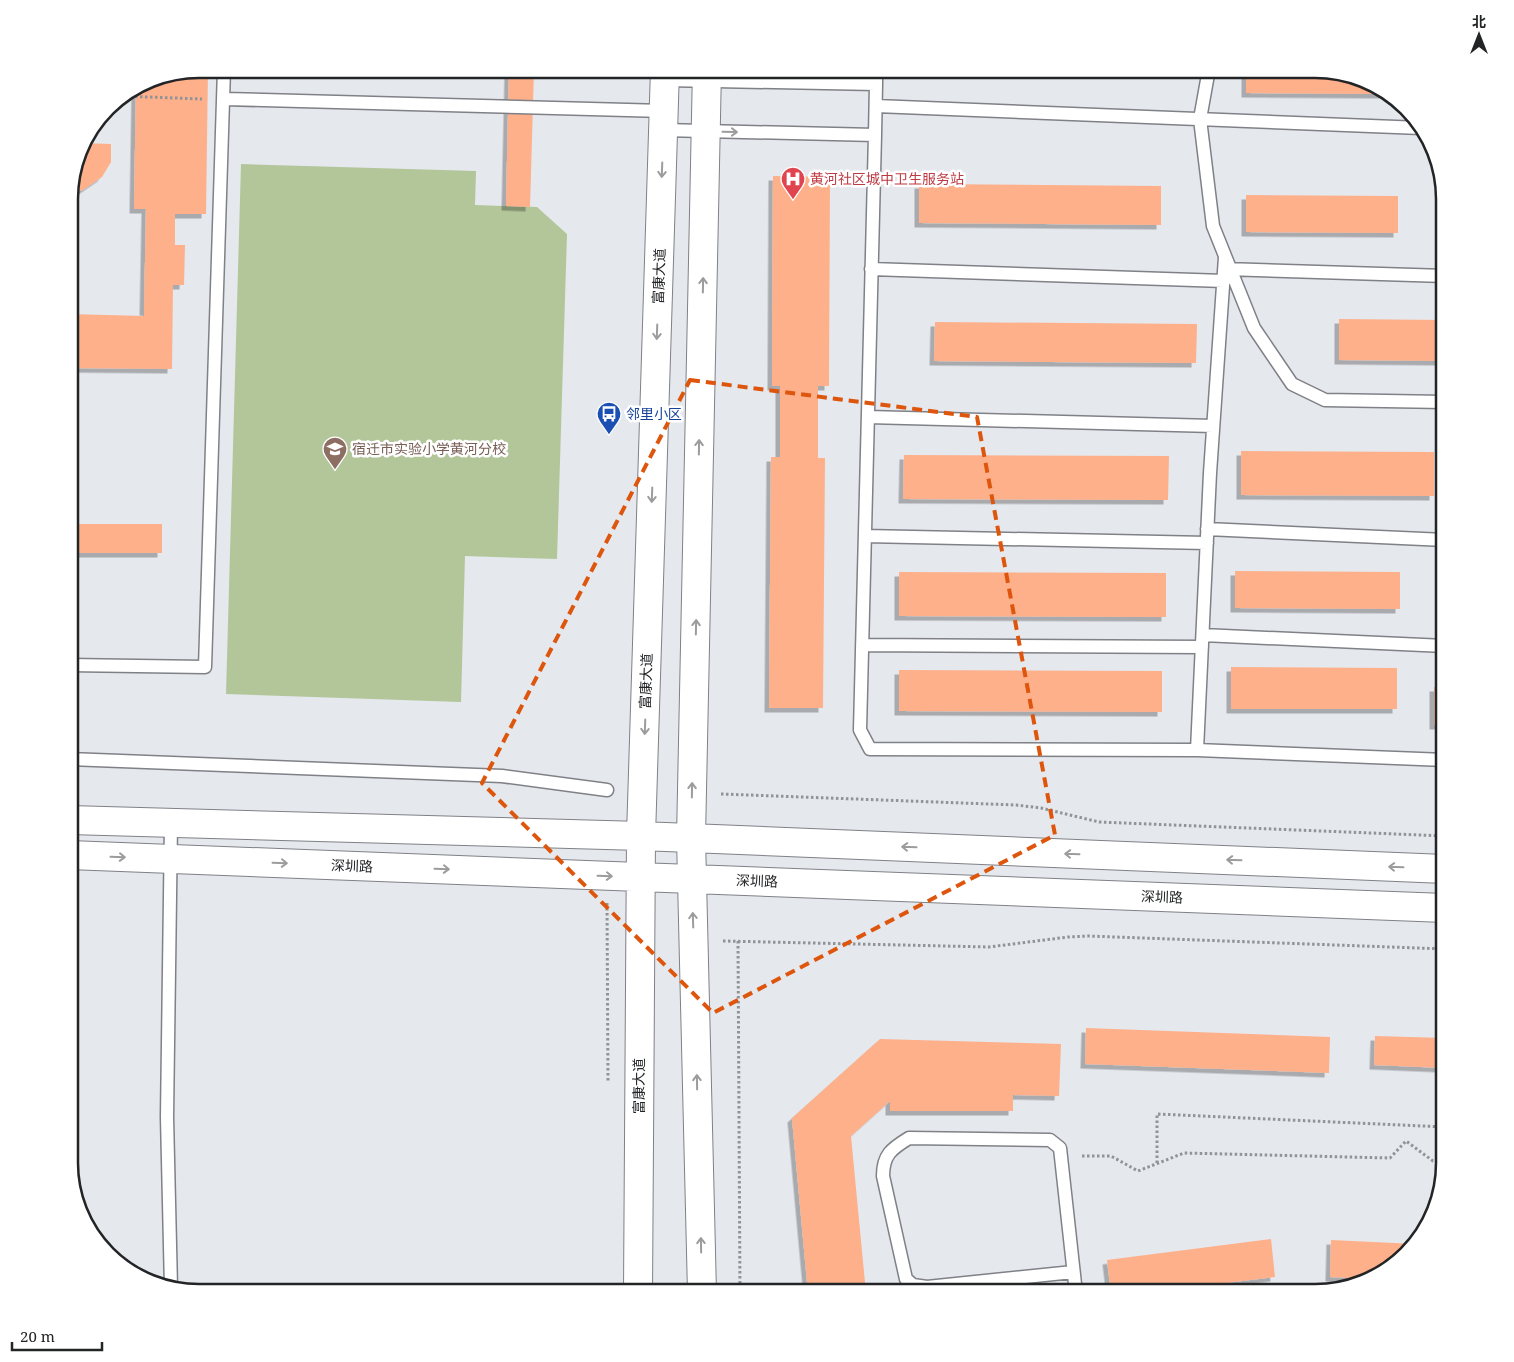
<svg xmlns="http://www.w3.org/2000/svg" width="1514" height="1362" font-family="'Noto Serif','Noto Sans SC',serif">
<defs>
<filter id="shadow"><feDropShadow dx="-4.5" dy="4.5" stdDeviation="0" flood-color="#0004"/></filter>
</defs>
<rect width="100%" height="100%" fill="#e5e8ed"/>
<path fill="#b2c69a" d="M241,164L476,171L475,205L537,207L567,234L557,559L465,556L461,702L226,694Z"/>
<path fill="#feb08b" filter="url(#shadow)" d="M198,69H208L206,214H175V245H185L184,285H173L172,369L69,368V314L144,316L146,209H134L136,87L149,78Z
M509,69H534L530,207L506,206Z
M1246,69H1316L1365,78L1388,94L1246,93Z
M81,143L111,144V162L102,177L83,190L69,194Z
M773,176L830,177L829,386H818V458H825L823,708H769L771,457H780V386H772Z
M919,184L1161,186V225L919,223Z
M1440,189H1443L1445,198V226H1440Z
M1246,195L1398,196V233L1246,232Z
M1339,319L1445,320V361L1339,360Z
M935,322L1197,324L1196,363L934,361Z
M1241,451L1434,452V496L1241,495Z
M904,455L1169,456L1168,500L903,499Z
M69,524H162V553H69Z
M1235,571L1400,572V609L1235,608Z
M899,572L1166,573V617L899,616Z
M1231,667L1397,668V709H1231Z
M899,670L1162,671V712L899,711Z
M1434,687H1445V725H1434Z
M1086,1028L1330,1037L1329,1073L1085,1064Z
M1375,1036L1445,1038V1068L1374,1065Z
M880,1039L1061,1044L1059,1096L1013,1095V1111H890V1101L851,1136L866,1293H808L792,1118Z
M1271,1239L1275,1277L1143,1293H1111L1107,1260Z
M1331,1240L1415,1244L1408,1255L1373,1279L1330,1277Z"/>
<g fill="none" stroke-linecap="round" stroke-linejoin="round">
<defs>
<path id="lane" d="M1209,69L1200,119L1213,226L1254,328L1292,384L1325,400L1445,402
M876,84V69
M224,99L664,111
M876,106L1421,128
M663,130L875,135L876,84L665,80
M875,135L860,730L870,749L1197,750L1445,760
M871,269L1224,281
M1225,269L1445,276
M868,417L1213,426
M1207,529L1445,540
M865,536L1207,543
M1203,635L1445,646
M862,645L1202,647
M69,665L205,667L224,69
M1197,750L1210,473L1225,257
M69,759L502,776L607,790
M171,823L167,1117L171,1288
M1073,1272L927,1287L913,1285L906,1279L883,1176C883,1155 891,1149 909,1138L1050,1140L1060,1148L1076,1293"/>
<path id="secondary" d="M69,820L641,836L1445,869
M69,855L1445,908
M638,1293L641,836L665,69
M702,1293L691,838L707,69"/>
</defs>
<use href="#lane" stroke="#7f8186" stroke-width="15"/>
<use href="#secondary" stroke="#7f8186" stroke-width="30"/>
<path stroke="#919396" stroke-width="3" stroke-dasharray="2.5 2.5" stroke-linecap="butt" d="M120,96L202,99
M721,794L1016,805L1041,808L1099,822L1445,836
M607,903L608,1082
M723,941L989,947L1068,937L1088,936L1445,949
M738,941L740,1293
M1082,1156H1111L1138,1171L1184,1153L1390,1158L1406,1141L1433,1161L1445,1162
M1157,1163V1114L1445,1127"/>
<use href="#lane" stroke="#fff" stroke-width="12"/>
<use href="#secondary" stroke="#fff" stroke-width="28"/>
</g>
<defs><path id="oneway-shaft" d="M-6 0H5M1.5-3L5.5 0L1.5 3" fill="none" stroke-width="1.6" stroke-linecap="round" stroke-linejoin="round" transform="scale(1.25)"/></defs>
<g stroke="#9c9c9d">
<use href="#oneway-shaft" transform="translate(730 132) rotate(1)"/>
<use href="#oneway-shaft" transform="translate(662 170) rotate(92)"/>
<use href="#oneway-shaft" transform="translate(703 285) rotate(-89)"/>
<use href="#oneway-shaft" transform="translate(657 332) rotate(92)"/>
<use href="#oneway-shaft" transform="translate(699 447) rotate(-89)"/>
<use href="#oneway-shaft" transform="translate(652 495) rotate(92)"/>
<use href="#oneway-shaft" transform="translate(696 627) rotate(-89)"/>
<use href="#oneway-shaft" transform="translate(645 727) rotate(92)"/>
<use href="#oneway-shaft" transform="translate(692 790) rotate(-89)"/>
<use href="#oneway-shaft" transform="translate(909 847) rotate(-178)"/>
<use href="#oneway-shaft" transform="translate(1072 854) rotate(-178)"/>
<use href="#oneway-shaft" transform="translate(118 857) rotate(2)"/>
<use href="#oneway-shaft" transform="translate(1234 860) rotate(-178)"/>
<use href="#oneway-shaft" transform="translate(280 863) rotate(2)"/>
<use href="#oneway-shaft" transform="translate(1396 867) rotate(-178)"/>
<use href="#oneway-shaft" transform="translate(442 869) rotate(2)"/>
<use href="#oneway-shaft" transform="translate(605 876) rotate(2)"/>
<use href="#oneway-shaft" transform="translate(693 920) rotate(-92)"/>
<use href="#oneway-shaft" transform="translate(697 1082) rotate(-91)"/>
<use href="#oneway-shaft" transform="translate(701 1245) rotate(-91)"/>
</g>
<path fill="none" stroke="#de560d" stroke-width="4" stroke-dasharray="10 6" stroke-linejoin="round" d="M690,380L977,417L1055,835L713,1013L482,783Z"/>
<defs>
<symbol id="hospital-pin" viewBox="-11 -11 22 30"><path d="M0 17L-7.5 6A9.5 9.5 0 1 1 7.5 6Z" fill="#e0444e" stroke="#fff"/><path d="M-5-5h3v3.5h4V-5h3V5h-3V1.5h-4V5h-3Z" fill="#fff"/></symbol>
<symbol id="bus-pin" viewBox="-11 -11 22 30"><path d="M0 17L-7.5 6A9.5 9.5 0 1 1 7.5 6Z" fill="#1a4fb4" stroke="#fff"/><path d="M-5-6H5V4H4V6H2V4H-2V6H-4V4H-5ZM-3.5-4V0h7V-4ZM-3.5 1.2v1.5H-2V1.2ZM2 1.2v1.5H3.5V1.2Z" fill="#fff"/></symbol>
<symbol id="school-pin" viewBox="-11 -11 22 30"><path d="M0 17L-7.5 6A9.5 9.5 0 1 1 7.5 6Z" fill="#8d6e63" stroke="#fff"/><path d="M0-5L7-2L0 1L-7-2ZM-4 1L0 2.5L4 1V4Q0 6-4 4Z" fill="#fff"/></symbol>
</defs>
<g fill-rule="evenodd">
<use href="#hospital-pin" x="779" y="165" width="28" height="38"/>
<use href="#bus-pin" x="595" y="400" width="28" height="38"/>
<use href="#school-pin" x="321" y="435" width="28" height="38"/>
</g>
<g text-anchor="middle" stroke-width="5" stroke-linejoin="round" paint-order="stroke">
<g font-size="14" fill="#be3a42" stroke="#fff" text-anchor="start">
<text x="810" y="184">黄河社区城中卫生服务站</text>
</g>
<g font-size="14" fill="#232426" stroke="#fff">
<text transform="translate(659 276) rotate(-88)" y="5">富康大道</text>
<text transform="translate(646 681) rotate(-88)" y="5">富康大道</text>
<text transform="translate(352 866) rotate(2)" y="5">深圳路</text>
<text transform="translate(757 881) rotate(2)" y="5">深圳路</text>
<text transform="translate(1162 897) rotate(2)" y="5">深圳路</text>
<text transform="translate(639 1086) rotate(-90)" y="5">富康大道</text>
</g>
<g font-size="14" fill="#164399" stroke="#fff" text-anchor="start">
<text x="626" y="419">邻里小区</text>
</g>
<g font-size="14" fill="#785e54" stroke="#fff" text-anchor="start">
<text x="352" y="454">宿迁市实验小学黄河分校</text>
</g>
</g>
<path d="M0 0H1514V1362H0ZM199 78H1315A121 121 0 0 1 1436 199V1163A121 121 0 0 1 1315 1284H199A121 121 0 0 1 78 1163V199A121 121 0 0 1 199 78Z" fill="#fff" fill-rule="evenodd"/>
<path fill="none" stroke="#232426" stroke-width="2.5" d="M199 78H1315A121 121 0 0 1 1436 199V1163A121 121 0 0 1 1315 1284H199A121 121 0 0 1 78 1163V199A121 121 0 0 1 199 78Z"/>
<g transform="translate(1479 35)" stroke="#ffffff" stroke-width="4" paint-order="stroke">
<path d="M0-4L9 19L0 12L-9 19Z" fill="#232426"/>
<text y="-8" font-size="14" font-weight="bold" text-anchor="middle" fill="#232426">北</text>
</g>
<path d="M12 1342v8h90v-8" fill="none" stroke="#232426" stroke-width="2.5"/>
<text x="20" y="1342" font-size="15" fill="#232426" stroke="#ffffff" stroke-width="4" paint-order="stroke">20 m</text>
</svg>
